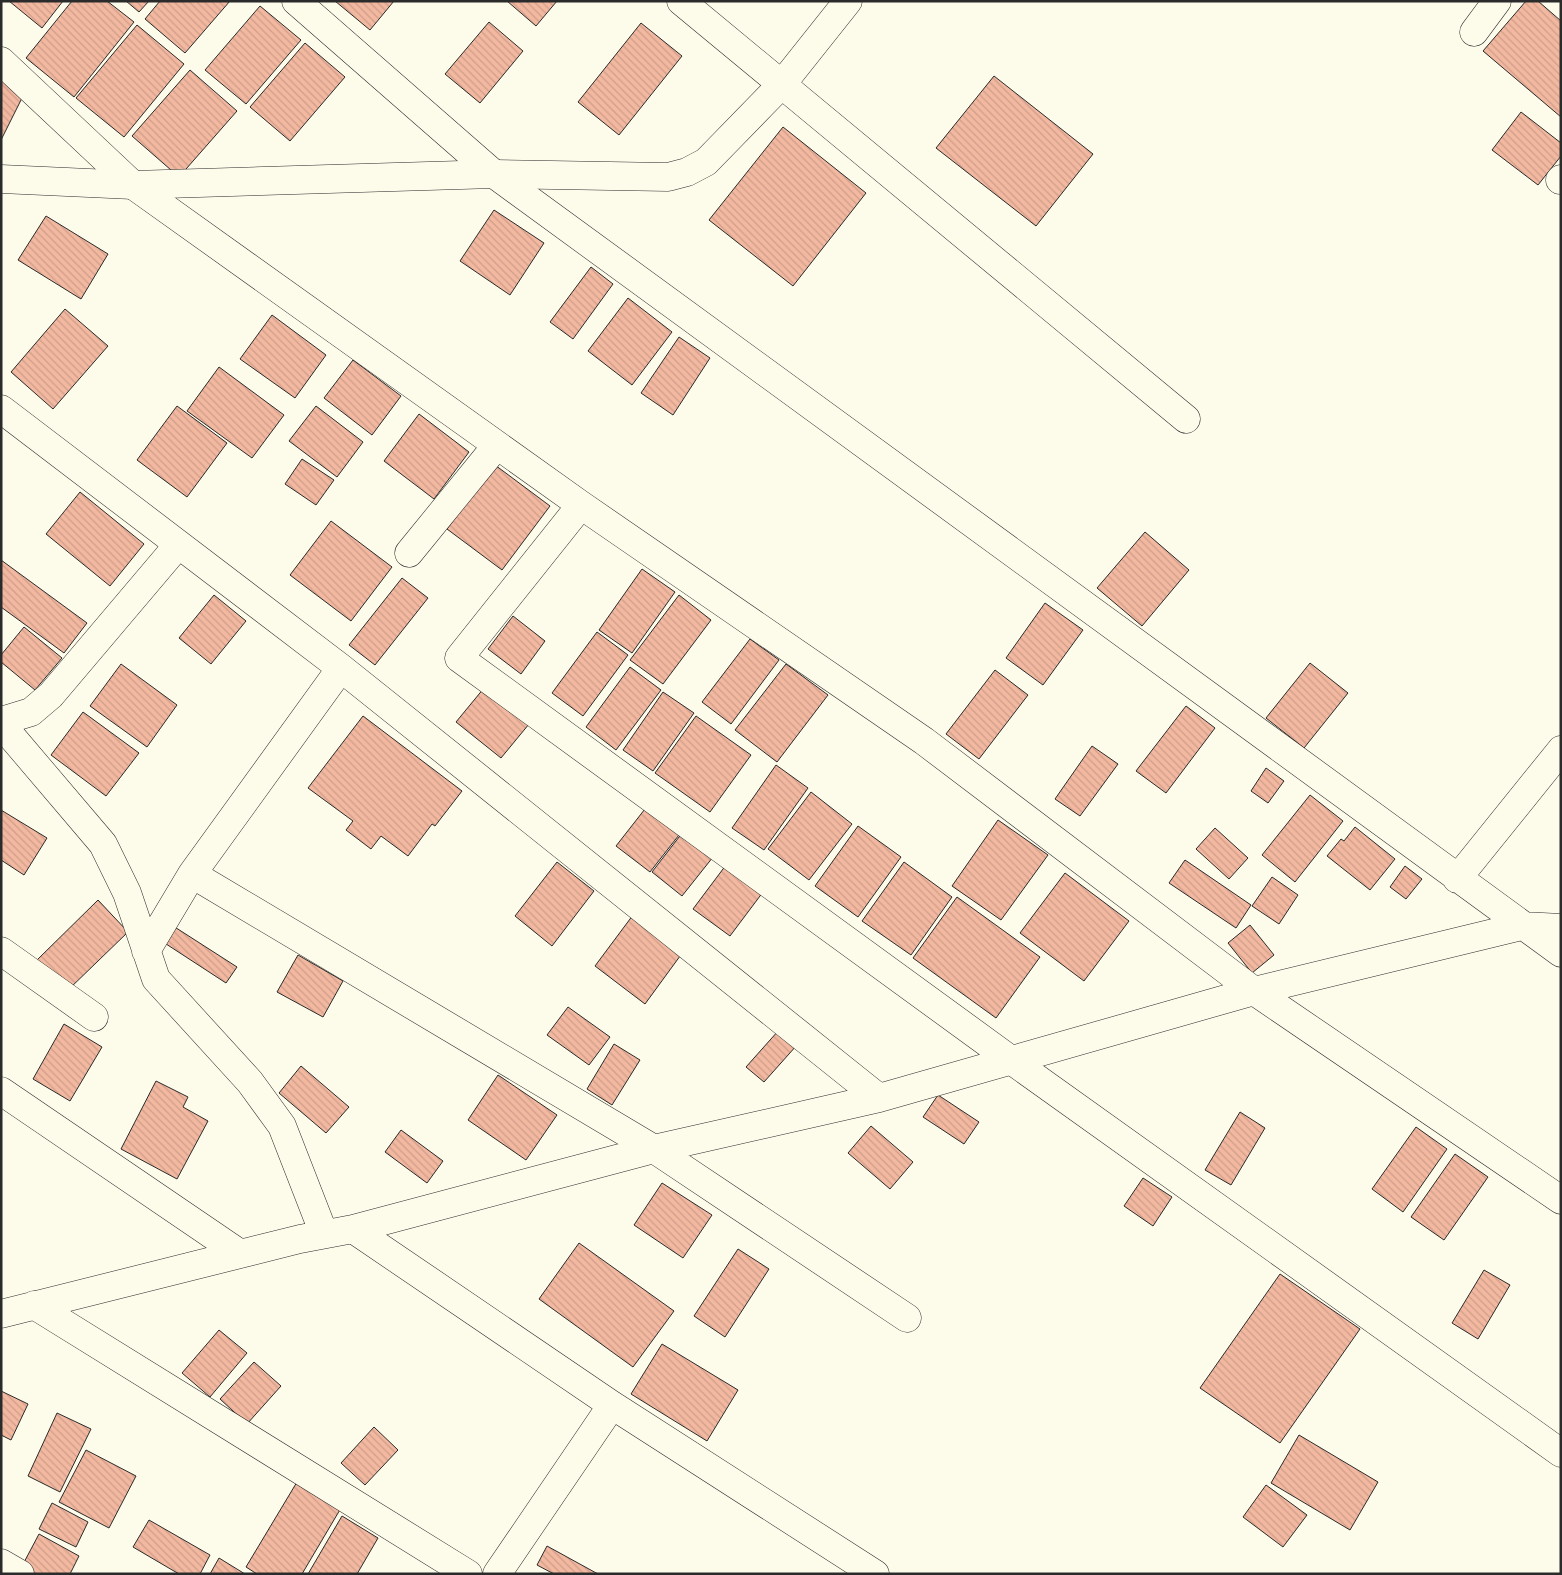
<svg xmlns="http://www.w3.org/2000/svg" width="1562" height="1575" font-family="Ubuntu,sans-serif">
<defs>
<pattern id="building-back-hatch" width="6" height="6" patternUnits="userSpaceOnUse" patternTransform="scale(1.25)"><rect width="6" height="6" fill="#f2b8a0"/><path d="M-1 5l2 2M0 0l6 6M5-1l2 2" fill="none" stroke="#d09e8a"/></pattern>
</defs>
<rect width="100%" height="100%" fill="#fdfbea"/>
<path fill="url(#building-back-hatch)" stroke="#2b2b2b" d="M9,1H63L42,28Z
M72,1H107L134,22L74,97L26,58Z
M126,1H149L139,12Z
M160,1H230L185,53L145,19Z
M335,1H394L370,30Z
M507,1H557L536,26Z
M1526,1H1538L1561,21V117L1483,51Z
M260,6L301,40L246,104L205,70Z
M489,22L523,51L480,103L445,74Z
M641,23L682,56L619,135L578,102Z
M137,25L184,64L124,137L76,98Z
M305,43L345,77L290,141L250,107Z
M190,70L237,111L179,177L132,136Z
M994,76L1093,154L1036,226L936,148Z
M1,78L26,90L1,140Z
M1521,112L1561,143V156L1538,185L1492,150Z
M783,127L866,193L793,286L709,220Z
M494,210L544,243L510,295L460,261Z
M46,216L108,254L81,299L18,260Z
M591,267L613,284L573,339L550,322Z
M628,298L672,332L632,385L588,351Z
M65,309L108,346L53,409L11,372Z
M272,315L326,355L295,398L240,359Z
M679,337L710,358L673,415L641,393Z
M353,360L401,396L372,435L324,398Z
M219,367L284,415L252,458L187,411Z
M177,406L227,443L187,497L137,460Z
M316,406L363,442L337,477L289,441Z
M419,414L469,452L434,499L384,461Z
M302,459L334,480L316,505L285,484Z
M495,465L550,506L502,570L447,529Z
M80,492L144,544L110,586L46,534Z
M331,521L392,567L351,621L290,575Z
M1145,532L1189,570L1142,626L1097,588Z
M1,560L87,623L64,653L1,607Z
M642,569L675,592L632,653L599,630Z
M402,578L428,598L375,665L349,645Z
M214,595L246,621L211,664L179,638Z
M679,595L711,620L663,684L630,660Z
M1045,603L1083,630L1043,685L1006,658Z
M513,616L545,641L521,674L488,649Z
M24,627L62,658L35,690L1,662V655Z
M597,632L628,655L583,716L552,693Z
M750,639L779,660L731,724L702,702Z
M1310,663L1348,693L1304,748L1266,718Z
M121,664L177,705L147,747L90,706Z
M786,664L828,695L777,762L735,730Z
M630,667L661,690L616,750L586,727Z
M995,670L1028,695L979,759L946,734Z
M489,682L534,718L501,758L456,722Z
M663,692L694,713L653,771L623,750Z
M1186,706L1215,728L1166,793L1136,771Z
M83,712L139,753L106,796L51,755Z
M363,716L462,791L435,826L432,824L408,856L381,836L371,849L346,830L353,821L308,788Z
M696,716L751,755L710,812L655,773Z
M1092,746L1118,764L1080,816L1055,799Z
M776,765L808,788L764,850L732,828Z
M1266,768L1284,781L1268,803L1251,791Z
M811,792L852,824L809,880L768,849Z
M1310,795L1343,821L1295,882L1262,855Z
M652,800L686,826L650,872L616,846Z
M1,810L47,838L24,875L1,860Z
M998,820L1048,855L1001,920L952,886Z
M858,826L901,857L858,917L815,886Z
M1355,827L1395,859L1370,890L1327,856L1341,839L1344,841Z
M686,828L717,852L682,896L652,872Z
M1215,828L1248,858L1229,879L1196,849Z
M1185,860L1251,905L1236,928L1169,883Z
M729,861L766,888L730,936L693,909Z
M557,862L594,891L552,946L515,916Z
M904,862L952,897L911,955L862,921Z
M1405,866L1422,879L1406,899L1390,887Z
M1065,873L1129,921L1084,981L1020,933Z
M1272,877L1298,895L1279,924L1252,906Z
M957,897L1040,957L996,1018L913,958Z
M98,900L128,932L67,991L37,960Z
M633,915L683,952L645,1004L595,966Z
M170,924L237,967L226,983L160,940Z
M1250,925L1274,955L1252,973L1228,943Z
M298,955L343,981L323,1017L277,992Z
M568,1007L610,1037L589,1065L547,1035Z
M64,1024L102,1047L70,1101L33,1079Z
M779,1030L797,1045L764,1082L746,1067Z
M614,1044L640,1060L612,1105L587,1089Z
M301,1066L349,1107L326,1133L279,1093Z
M498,1075L557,1115L526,1160L468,1120Z
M156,1081L188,1097L183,1107L208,1121L177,1179L121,1149Z
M938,1095L979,1122L964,1144L923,1117Z
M1240,1112L1265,1128L1231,1185L1205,1170Z
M871,1126L913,1162L890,1189L848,1153Z
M1416,1127L1447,1149L1403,1212L1372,1189Z
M401,1130L443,1161L427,1183L385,1152Z
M1455,1154L1488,1177L1444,1240L1411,1217Z
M1143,1178L1172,1197L1153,1226L1124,1206Z
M662,1183L712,1215L683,1258L634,1225Z
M579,1243L674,1311L633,1367L539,1299Z
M738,1249L769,1269L725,1337L694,1316Z
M1484,1270L1510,1285L1478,1339L1452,1323Z
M1280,1274L1360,1329L1280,1443L1200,1388Z
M219,1330L247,1353L210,1397L182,1373Z
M662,1344L738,1390L707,1441L631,1394Z
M254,1362L281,1386L247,1424L220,1399Z
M1,1391L28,1404L11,1440L1,1435Z
M57,1413L91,1429L60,1492L28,1476Z
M374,1427L398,1450L365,1485L341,1463Z
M1299,1435L1378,1482L1350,1530L1271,1483Z
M86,1450L136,1476L109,1528L59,1502Z
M297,1482L341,1508L302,1574H257L246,1567Z
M1266,1485L1307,1515L1283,1547L1243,1517Z
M52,1503L88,1522L76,1547L39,1529Z
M342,1516L378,1538L357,1574H308Z
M149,1520L210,1555L200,1574H179L133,1547Z
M39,1534L79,1556L70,1574H32L21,1568Z
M547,1546L598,1574H554L537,1565Z
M219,1558L245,1574H210Z"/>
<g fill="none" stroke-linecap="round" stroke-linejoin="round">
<defs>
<path id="minor" d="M296,1L494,174L1561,953
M681,1L1186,419
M1474,32L1497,1
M1,61L133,185L581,505L924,741L1254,991L1561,1200
M1560,180L1561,179
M1,409L341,668L879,1098
M581,505L459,658L1011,1060L1561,1453
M409,553L497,445
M341,668L192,874L654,1149L907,1318
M1,721L31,712L51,695L178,545
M1,724L103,844L127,893L156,979L250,1082L282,1126L324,1234
M1457,879L1561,750
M1,951L94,1017
M146,951L192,874
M1,1091L239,1253
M353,1229L612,1405L875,1574
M34,1305L468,1574
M1,1314L300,1239L353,1229L654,1149L879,1098L1254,991L1522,926L1561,928
M1,1563L20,1574
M497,1574L612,1405"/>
<path id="tertiary" d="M1,179L133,185L494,174L668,177L687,172L706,162L782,84L848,1"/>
</defs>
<use href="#minor" stroke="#2b2b2b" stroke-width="29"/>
<use href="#tertiary" stroke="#2b2b2b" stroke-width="29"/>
<use href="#minor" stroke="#fdfbea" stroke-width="28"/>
<use href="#tertiary" stroke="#fdfbea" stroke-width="28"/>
</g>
<rect width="1562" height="1575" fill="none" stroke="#2b2b2b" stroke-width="5"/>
</svg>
